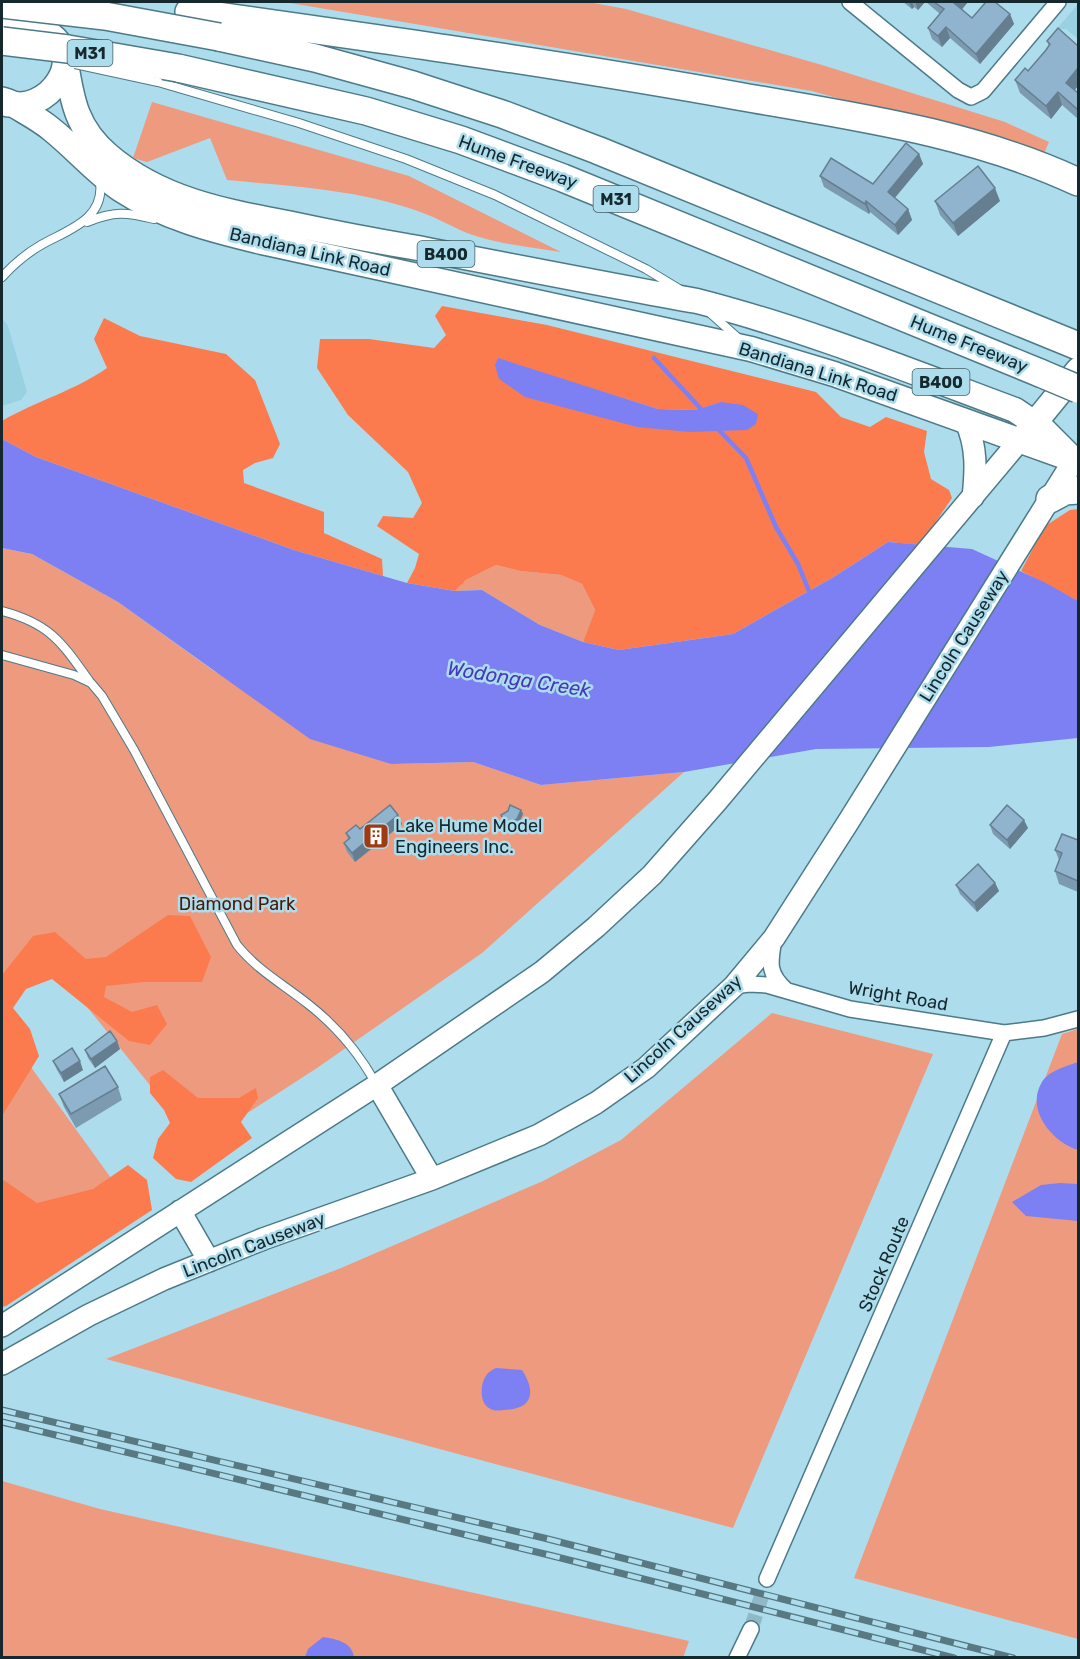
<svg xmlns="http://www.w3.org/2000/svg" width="1080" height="1659" font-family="Rubik,sans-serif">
<rect width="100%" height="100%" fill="#adddec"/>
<path fill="#97d1e2" d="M1078,4V39L1066,29H1057Z
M2,318L8,326L27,392L21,400L2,406Z"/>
<path fill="#ee9a7e" d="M284,2H588L626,9L822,65L1005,122L1049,142L1043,156L812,91Z
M152,102L409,176L561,252C529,247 497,244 467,233C449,225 431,215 412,209C352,189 289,186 227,180L210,138L147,162L133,158Z
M2,548L32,554L118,602L214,671L391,764L473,762L541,785L684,772L482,953L317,1068L198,1145L39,947L2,993Z
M496,565L520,571L561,575L582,584L595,610L583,642L540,625L482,590L455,591L466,580Z
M772,1013L933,1054L733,1528L106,1359L341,1268L543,1181L621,1140Z
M2,1027L124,1196L2,1279Z
M1078,1029V1639L854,1578L1062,1034Z
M2,1481L100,1509L689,1641L683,1658L2,1657Z"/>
<path fill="#fc7b4e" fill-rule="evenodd" d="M442,306L547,325L816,392L841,417L870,427L886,417L927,431L924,452L931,479L949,490L952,498L920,545L888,542L832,578L733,634L619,650L583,642L595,610L582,584L561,575L520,571L496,565L466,580L455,591L407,583L415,568L419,554L377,526L383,516L413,518L422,503L408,472L348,415L317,368L320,339H369L434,348L446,335L435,316ZM498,359L658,409L695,410L722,402L690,432Z
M104,318L140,336L226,354L255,380L280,444L273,458L255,463L243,470L244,483L324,512V533L382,559L383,576L294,550L36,457L2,439V421C36,401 74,391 107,368L94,339Z
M1078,509V601L1021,571L1045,526L1070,510Z
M168,915L190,916L211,957L202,982H144L106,986L104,997L132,1012L157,1005L167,1024L150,1045L129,1041L52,979L26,989L13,1008L30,1029L39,1056L2,1116V975L33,936L55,932L86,959L106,957Z
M163,1070L198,1098H239L256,1088L258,1098L241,1122L252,1138L191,1182L176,1179L153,1158L158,1139L170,1123L164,1110L150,1093V1077Z
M128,1165L147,1180L152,1210L6,1306L2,1307V1179L37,1203L93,1189Z"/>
<path fill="#7c80f3" d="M498,358L658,409L695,410L721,402L743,405L758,414L756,424L747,430L690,432L637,427L525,397L499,379L495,365Z
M2,439L36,457L294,550L407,583L455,591L482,590L540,625L583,642L619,650L733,634L832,578L888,542L972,549L1044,582L1078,601V738L989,747L816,749L684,772L541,785L473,762L391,764L310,739L118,602L32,554L2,548Z
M1078,1062V1150C1052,1142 1025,1109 1042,1082C1048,1071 1067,1066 1078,1062Z
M1060,1183L1078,1184V1221L1026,1216L1012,1202L1041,1185Z
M496,1368L522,1370C537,1393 532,1410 503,1410C498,1411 493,1411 489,1408C482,1404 481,1394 482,1386C484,1377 487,1372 496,1368Z
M323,1637C336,1639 352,1642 354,1657H305L308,1649Z"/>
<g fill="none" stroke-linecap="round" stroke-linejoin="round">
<path stroke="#7c80f3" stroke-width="4.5" d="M654,358L703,411
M718,429L746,458L776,527L798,564L811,596"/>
<path stroke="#8fb9c6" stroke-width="15" stroke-dasharray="15 8" stroke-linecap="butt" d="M751,1629L767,1579"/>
<defs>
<path id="service" d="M158,82L299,123L406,159L495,195L646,269L679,289
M87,222C114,211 126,212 154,219
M2,277C13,265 27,253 41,245C67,230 105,220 100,182
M709,312L738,338
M2,611C51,624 62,643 90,682
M2,655L74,675L91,683L102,696L134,750L237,945C257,970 283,984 308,1004C335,1025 359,1053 376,1084"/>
<path id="minor" d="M850,2L958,90L971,97L983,91L1058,2
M774,939C770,962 767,973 786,990
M734,986L749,984L767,985L850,1009L1004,1033L1044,1028L1078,1019
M767,1579L1004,1033
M737,1658L751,1629"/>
<path id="secondary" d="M966,422C977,447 976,470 973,497
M377,1085L432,1179
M180,1211L209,1261
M2,1326L377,1085L542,972L596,927L652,875L718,800L1020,440
M2,1364L89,1315L164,1279L263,1239L432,1179L539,1135L596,1103L646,1068L734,986L774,938L847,824L1074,460"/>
<path id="primary" d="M2,29C13,22 25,22 37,27C99,53 43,120 6,101
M66,63C72,101 77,129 108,155C159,199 223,211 287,223C329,232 370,240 412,247C507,265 602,284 697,301C806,329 910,371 1015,410L1043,429L1068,454
M12,104C25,112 39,119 51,129C75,148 95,172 120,189C164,218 212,230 262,242L751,349L834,374L1074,460
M1025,435L1078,370"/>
<path id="motorway" d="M189,12C374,38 559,64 743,97C857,117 973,133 1078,182
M219,37L315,58L413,85L502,114L597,150L1078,346
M178,68L366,111L461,140L563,178L1040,373
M2,101L8,103
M1074,460L1078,462
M1050,499L1065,491L1078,490"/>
</defs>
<use href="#service" stroke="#4c7a88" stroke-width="10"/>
<use href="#minor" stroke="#4c7a88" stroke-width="18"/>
<use href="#secondary" stroke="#4c7a88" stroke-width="24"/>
<use href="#primary" stroke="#4c7a88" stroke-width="27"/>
<use href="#motorway" stroke="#4c7a88" stroke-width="30"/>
<use href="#service" stroke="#fff" stroke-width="8"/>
<use href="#minor" stroke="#fff" stroke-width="15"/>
<use href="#secondary" stroke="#fff" stroke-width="21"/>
<use href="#primary" stroke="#fff" stroke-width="24"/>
<use href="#motorway" stroke="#fff" stroke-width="27"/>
<defs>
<path id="rail" d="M2,1410L544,1538L1013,1658
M2,1422L553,1556L954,1658"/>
</defs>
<use href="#rail" stroke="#587882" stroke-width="7"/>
<use href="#rail" stroke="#adddec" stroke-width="4.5" stroke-dasharray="14" stroke-linecap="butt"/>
<defs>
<path id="service-bridge" d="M75,64L158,82"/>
<path id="motorway-bridge" d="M2,4L105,16L219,37
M2,41L68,49L178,68
M1040,373L1078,389"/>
</defs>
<use href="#service-bridge" stroke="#4c7a88" stroke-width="10" stroke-linecap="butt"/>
<use href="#motorway-bridge" stroke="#4c7a88" stroke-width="30" stroke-linecap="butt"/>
<use href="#service-bridge" stroke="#fff" stroke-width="8"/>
<use href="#motorway-bridge" stroke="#fff" stroke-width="27"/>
</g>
<path fill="#7c9bb0" d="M903,2H925L918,10L914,7L912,9Z
M926,2H968L962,9L972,18L1010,14L1014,24L980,64L950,38L942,47L932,39L928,28L940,14Z
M1058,28L1075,90L1078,93V119L1062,105L1051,119L1020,93L1015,80L1028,71L1046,50L1049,46L1047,41Z
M919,154L923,164L895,198L908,209L912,220L898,235L870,212L869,214L824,187L820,176L873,184Z
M935,201H1000L958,236L940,215Z
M521,810L523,814L519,823L507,829L501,815Z
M398,815L402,824L355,862L347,852L344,843L348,839L346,833Z
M990,825L1028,828L1010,849L993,834Z
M1078,840V892L1059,884L1055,871L1059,860L1055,850Z
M995,883L999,891L977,912L960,894L956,885Z
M120,1049L95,1068L88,1058L85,1050Z
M53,1061L83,1070L64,1082L57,1070Z
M118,1087L122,1100L76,1128L64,1107L59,1094Z"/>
<path fill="#657e90" d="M909,2H912L914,7L912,9Z
M915,2H925L918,10Z
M955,2H968L958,14L954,3Z
M1010,14L1014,24L980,64L976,54Z
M946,27L950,38L942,47L938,36Z
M1078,68V86L1071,95L1066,83Z
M1058,92L1062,105L1051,119L1046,106Z
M919,154L923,164L891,202L888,192Z
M995,188L1000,201L958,236L953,223Z
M866,201L870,212L869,214L865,204Z
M908,209L912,220L898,235L895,225Z
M521,810L523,814L519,823L517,819Z
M398,815L402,824L355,862L352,853Z
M1024,820L1028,828L1010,849L1007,840Z
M995,883L999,891L977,912L974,903Z
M117,1041L120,1049L95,1068L91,1059Z
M80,1061L83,1070L64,1082L61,1073Z"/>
<path fill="#90b4cd" stroke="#657e90" stroke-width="1.5" d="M934,2H955L954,3L972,18L986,2H995L1010,14L976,54L946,27L938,36L928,28L944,9Z
M1058,28L1078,46V68L1066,83L1078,93V107L1077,109L1058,92L1046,106L1015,80L1025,68L1028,71L1046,50L1050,44L1047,41Z
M906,143L919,154L888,192L908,209L895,225L866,201L865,204L820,176L831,158L873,184Z
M978,166L995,188L953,223L935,201Z
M390,805L398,815L352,853L344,843L350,838L346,833L356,825L360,829Z
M510,805L521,810L517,819L506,825L501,815L508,811Z
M1007,805L1024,820L1007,840L990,825Z
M1062,834L1078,840V881L1055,871L1062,853L1055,850Z
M978,864L995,883L974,903L956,885Z
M110,1031L117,1041L91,1059L85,1050Z
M72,1048L80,1061L61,1073L53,1061Z
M105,1066L118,1087L71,1114L59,1094Z"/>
<defs>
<symbol id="building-square" viewBox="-11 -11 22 22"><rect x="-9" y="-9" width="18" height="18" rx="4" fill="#a03a12" stroke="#adddec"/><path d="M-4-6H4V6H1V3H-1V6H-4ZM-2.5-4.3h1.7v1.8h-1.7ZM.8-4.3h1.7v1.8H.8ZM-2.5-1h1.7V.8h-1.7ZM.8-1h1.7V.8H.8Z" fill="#fff"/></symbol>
</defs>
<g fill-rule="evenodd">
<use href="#building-square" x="361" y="821" width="30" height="30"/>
</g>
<g text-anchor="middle" stroke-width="5" stroke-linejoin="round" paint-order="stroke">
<g fill="#adddec" stroke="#435e67" stroke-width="1.5">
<rect x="67.5" y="40" width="45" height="26" rx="4.5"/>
<rect x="593.5" y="186" width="45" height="26" rx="4.5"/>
<rect x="417.5" y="241" width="57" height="26" rx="4.5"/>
<rect x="912.5" y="369" width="57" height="26" rx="4.5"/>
</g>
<g font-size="16" font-weight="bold" fill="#15282e">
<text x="90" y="59">M31</text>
<text x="616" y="205">M31</text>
<text x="446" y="260">B400</text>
<text x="941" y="388">B400</text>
</g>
<g font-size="18" fill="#15282e" stroke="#adddec">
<text transform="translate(518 162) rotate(20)" y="6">Hume Freeway</text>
<text transform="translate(310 252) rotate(13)" y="6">Bandiana Link Road</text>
<text transform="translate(969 344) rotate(22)" y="6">Hume Freeway</text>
<text transform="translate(818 372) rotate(17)" y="6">Bandiana Link Road</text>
<text transform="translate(964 636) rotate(-58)" y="6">Lincoln Causeway</text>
<text transform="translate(898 996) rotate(10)" y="6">Wright Road</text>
<text transform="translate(683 1029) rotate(-42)" y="6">Lincoln Causeway</text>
<text transform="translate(254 1245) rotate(-21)" y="6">Lincoln Causeway</text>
<text transform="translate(884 1264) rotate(-67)" y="6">Stock Route</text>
</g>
<g font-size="18" fill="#15282e" stroke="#adddec" text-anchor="start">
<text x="395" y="832">Lake Hume Model<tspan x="395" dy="21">Engineers Inc.</tspan></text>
</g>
<g font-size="18" fill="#491806" stroke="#adddec">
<text x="237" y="910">Diamond Park</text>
</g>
<g font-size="20" font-style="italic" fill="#4638be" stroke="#adddec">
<text transform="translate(519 679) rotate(9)" y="7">Wodonga Creek</text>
</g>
</g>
<rect width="1080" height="1659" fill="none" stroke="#15282e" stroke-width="6"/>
</svg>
